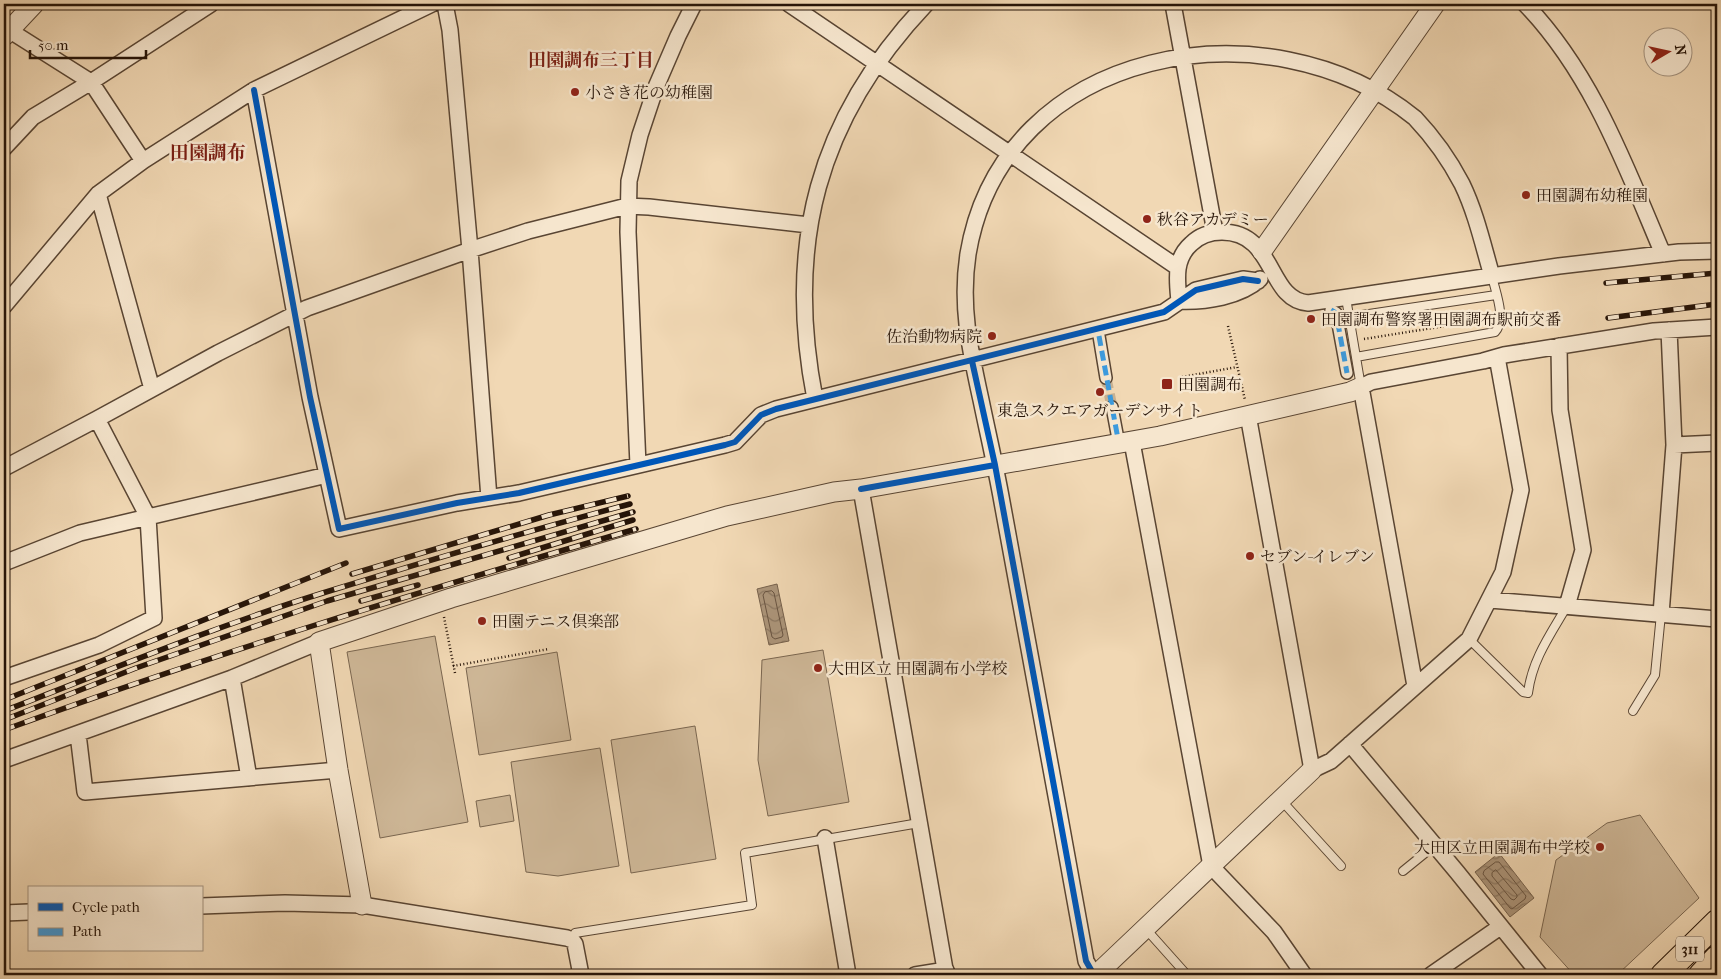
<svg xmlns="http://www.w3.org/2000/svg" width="1721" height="979" font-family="'IM FELL French Canon','Noto Serif JP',serif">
<defs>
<pattern id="water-waves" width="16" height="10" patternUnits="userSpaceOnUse" patternTransform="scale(1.25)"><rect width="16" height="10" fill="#ac957a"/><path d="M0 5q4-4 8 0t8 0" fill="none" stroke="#8c7862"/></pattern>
</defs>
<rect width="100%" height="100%" fill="#f1d8b4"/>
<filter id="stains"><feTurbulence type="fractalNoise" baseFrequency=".004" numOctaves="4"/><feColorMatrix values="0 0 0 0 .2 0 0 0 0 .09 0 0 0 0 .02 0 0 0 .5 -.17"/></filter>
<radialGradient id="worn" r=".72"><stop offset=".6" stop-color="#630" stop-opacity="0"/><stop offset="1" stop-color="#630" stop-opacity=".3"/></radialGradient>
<path fill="#ceb797" stroke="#7a6650" d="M435,636L468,822L380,838L347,652Z
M823,650L849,802L768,816L758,760L762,660Z
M557,652L571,740L479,755L466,668Z
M695,726L716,859L631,873L611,740Z
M600,748L619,866L558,876L526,872L511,762Z
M510,795L514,821L480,827L476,801Z
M1640,815L1699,898L1617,975H1574L1540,937L1556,860L1607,823Z"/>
<path fill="url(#water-waves)" stroke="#76614c" d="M777,584L789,641L769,645L757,589Z
M1499,853L1534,898L1510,917L1475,872Z"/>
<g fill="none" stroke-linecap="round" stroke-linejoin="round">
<path stroke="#695441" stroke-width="1" d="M772,591L774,593L783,635L782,637L775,639L772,637L763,595L765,592Z
M1496,862H1499L1526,896L1525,899L1512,909L1510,908L1483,874L1484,871Z
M1496,870L1517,895V897L1514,900L1511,899L1492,876V873Z"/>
<path stroke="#c8b192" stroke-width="11" stroke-dasharray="11 5.5" stroke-linecap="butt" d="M1106,378L1112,407"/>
<defs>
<path id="service" d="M1346,298L1361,387
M1349,317L1496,295
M1356,357L1495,332C1507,319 1495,291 1492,276
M1469,639L1523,692L1528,693C1532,660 1550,635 1567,606
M1633,711L1655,675L1661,614
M1281,800L1341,866
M1403,871L1435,845
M1145,928L1187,975
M572,940L575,933L752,905L745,853L919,823"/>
<path id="pedestrian" d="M1331,310L1336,313L1347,373
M1099,336L1106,378
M1112,407L1118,439"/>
<path id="minor" d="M445,4L450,30L470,250L489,498
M789,4L1177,267
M1173,4L1215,232
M1525,4C1592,73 1626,167 1663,254
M4,27L91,82L143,161
M254,90L310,397L339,529L457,503L519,493L725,445L735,442L761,415L776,409L1164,312L1196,290L1243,279L1258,281
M4,148L33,117L91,82L211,4
M98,194L152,389
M1179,301C1177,280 1174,259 1191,244C1200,235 1210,232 1222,232C1276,232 1267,300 1308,303L1559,266L1679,252L1717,251
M1179,301C1206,302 1240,297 1260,279
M4,306L98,194L143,161L254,90L432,4
M1559,346L1560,410L1583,550L1567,606
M815,399C785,245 817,119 926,4
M1248,415L1312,770L1331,761L1469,639L1503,572L1521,490L1497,357
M1132,442L1211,866L1274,932L1304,975
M1674,445L1717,443
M638,465L628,232L629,181L640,135L656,87L678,36L694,4
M4,468L97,419L218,353L307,308L470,250L528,231L627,206L649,207L809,225
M861,489L946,975
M4,563L80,533L327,475
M1490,600L1717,619
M1661,614L1674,445L1669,330
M4,678L99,645L154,618L148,517L97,419
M232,678L249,778
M1415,686L1361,387L1371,382L1483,361L1504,355L1654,331L1717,327
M78,734L85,792L338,770
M1350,744L1457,872L1540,975
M4,760L232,678L319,642
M825,838L848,975
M201,906L285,903L362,905L567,938L572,940L575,944L581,975
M4,913L29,912
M915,975L946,970
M1094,975L1086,961C1058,808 1031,655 1002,502C996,468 988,434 981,400C970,350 960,306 968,254C1003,45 1270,0 1415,118C1433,137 1450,161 1462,184C1476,213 1483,245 1492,276
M1431,975L1500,927"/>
<path id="tertiary" d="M4,36L34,4
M1262,251L1435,4
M362,905L338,770L319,642L451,598L727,516L834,492L861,489L1160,436L1350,392L1361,387
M1096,975L1312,770"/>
<path id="primary" d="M1663,975L1717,922
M1701,975L1717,958"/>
</defs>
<use href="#service" stroke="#594533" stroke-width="10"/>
<use href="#pedestrian" stroke="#594533" stroke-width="14"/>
<use href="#minor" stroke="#594533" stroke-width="18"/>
<use href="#tertiary" stroke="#594533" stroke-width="21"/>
<use href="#primary" stroke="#261408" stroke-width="26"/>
<path stroke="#261408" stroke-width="2.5" stroke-dasharray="1 2.5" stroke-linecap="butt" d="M1228,326L1245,400
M1364,339L1489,319
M1182,377L1237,367
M444,617L455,673
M453,666L549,649"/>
<use href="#service" stroke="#f6e6ce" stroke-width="8"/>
<use href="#pedestrian" stroke="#f6e6ce" stroke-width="11"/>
<use href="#minor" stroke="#f6e6ce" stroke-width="15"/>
<use href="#tertiary" stroke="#f6e6ce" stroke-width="19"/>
<use href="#primary" stroke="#f1d8b4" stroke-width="24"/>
<defs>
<path id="rail" d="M1606,283L1717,273
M1608,318L1717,304
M509,558L633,520
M352,574L549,515L628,496
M361,601L418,585
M4,700L346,563
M4,711C110,670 216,626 326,592C426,561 528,531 630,504
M4,720L136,668L327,601L633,512
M4,730C211,654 423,591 636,529"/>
</defs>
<use href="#rail" stroke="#261408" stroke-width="5.5"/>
<use href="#rail" stroke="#f6e6ce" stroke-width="4" stroke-dasharray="11" stroke-linecap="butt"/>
<path stroke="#3c9add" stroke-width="5" stroke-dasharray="10 5" stroke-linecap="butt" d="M1331,310L1336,313L1347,373
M1099,336L1118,439"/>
<defs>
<path id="cycleway" d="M254,90L310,397L339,529L457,503L519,493L725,445L735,442L761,415L776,409L1164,312L1196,290L1243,279L1258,281
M972,361L995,465L1086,961L1094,975
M861,489L995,465"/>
</defs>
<use href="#cycleway" stroke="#f6e6ce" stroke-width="9"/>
<use href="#cycleway" stroke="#0057b8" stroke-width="6"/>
</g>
<g fill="#8f2418" stroke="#f6e6ce" stroke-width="2">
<circle cx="575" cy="92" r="5"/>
<circle cx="1526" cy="195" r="5"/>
<circle cx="1147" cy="219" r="5"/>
<circle cx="1311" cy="319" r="5"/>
<circle cx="992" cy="336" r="5"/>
<rect x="1161" y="378" width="12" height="12" rx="2.5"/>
<circle cx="1100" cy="392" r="5"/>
<circle cx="1250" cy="556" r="5"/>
<circle cx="482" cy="621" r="5"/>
<circle cx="818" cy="668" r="5"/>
<circle cx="1600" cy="847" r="5"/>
</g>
<g text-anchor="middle" stroke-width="5" stroke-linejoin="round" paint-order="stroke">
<rect fill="#f6e6ce" stroke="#645343" stroke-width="1" x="1676" y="936.5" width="28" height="25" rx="4"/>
<g font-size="15" font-weight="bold" fill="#261408">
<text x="1690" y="954">311</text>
</g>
<g font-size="16" fill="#261408" stroke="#f6e6ce" text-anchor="start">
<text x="585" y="98">小さき花の幼稚園</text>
<text x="1536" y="201">田園調布幼稚園</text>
<text x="1157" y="225">秋谷アカデミー</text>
<text x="1321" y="325">田園調布警察署田園調布駅前交番</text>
<text x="982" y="342" text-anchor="end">佐治動物病院</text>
<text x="1178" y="390">田園調布</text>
<text x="1100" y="416" text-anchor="middle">東急スクエアガーデンサイト</text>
<text x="1260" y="562">セブン-イレブン</text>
<text x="492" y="627">田園テニス倶楽部</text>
<text x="828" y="674">大田区立 田園調布小学校</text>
<text x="1590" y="853" text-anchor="end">大田区立田園調布中学校</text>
</g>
<g font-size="18" font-weight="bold" fill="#7a1f14" stroke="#f6e6ce">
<text x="591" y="66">田園調布三丁目</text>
</g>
<g font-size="19" font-weight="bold" fill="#7a1f14" stroke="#f6e6ce">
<text x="208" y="159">田園調布</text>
</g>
</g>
<rect width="1721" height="979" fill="none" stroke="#f1d8b4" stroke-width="20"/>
<rect x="5" y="5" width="1711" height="969" fill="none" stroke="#261408" stroke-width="2.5"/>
<rect x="10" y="10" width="1701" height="959" fill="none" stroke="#261408"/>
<rect x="28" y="886" width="175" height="65" fill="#f6e6ce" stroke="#a3927f"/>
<rect x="38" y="903" width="25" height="8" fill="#0057b8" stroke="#a3927f"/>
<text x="72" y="912" font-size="15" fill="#261408">Cycle path</text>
<rect x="38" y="928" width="25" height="8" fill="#3c9add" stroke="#a3927f"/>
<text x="72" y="936" font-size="15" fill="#261408">Path</text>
<g transform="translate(1668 52) rotate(81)"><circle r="24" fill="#f6e6ce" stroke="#a3927f"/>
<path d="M0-4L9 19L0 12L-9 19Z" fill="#8f2418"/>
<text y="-8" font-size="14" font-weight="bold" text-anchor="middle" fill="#261408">N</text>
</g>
<path d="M30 50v8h116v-8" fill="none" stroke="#261408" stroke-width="2.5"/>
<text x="38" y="50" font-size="15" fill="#261408" stroke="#f6e6ce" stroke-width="4" paint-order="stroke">50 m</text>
<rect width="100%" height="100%" filter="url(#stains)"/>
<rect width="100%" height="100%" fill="url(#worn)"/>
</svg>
